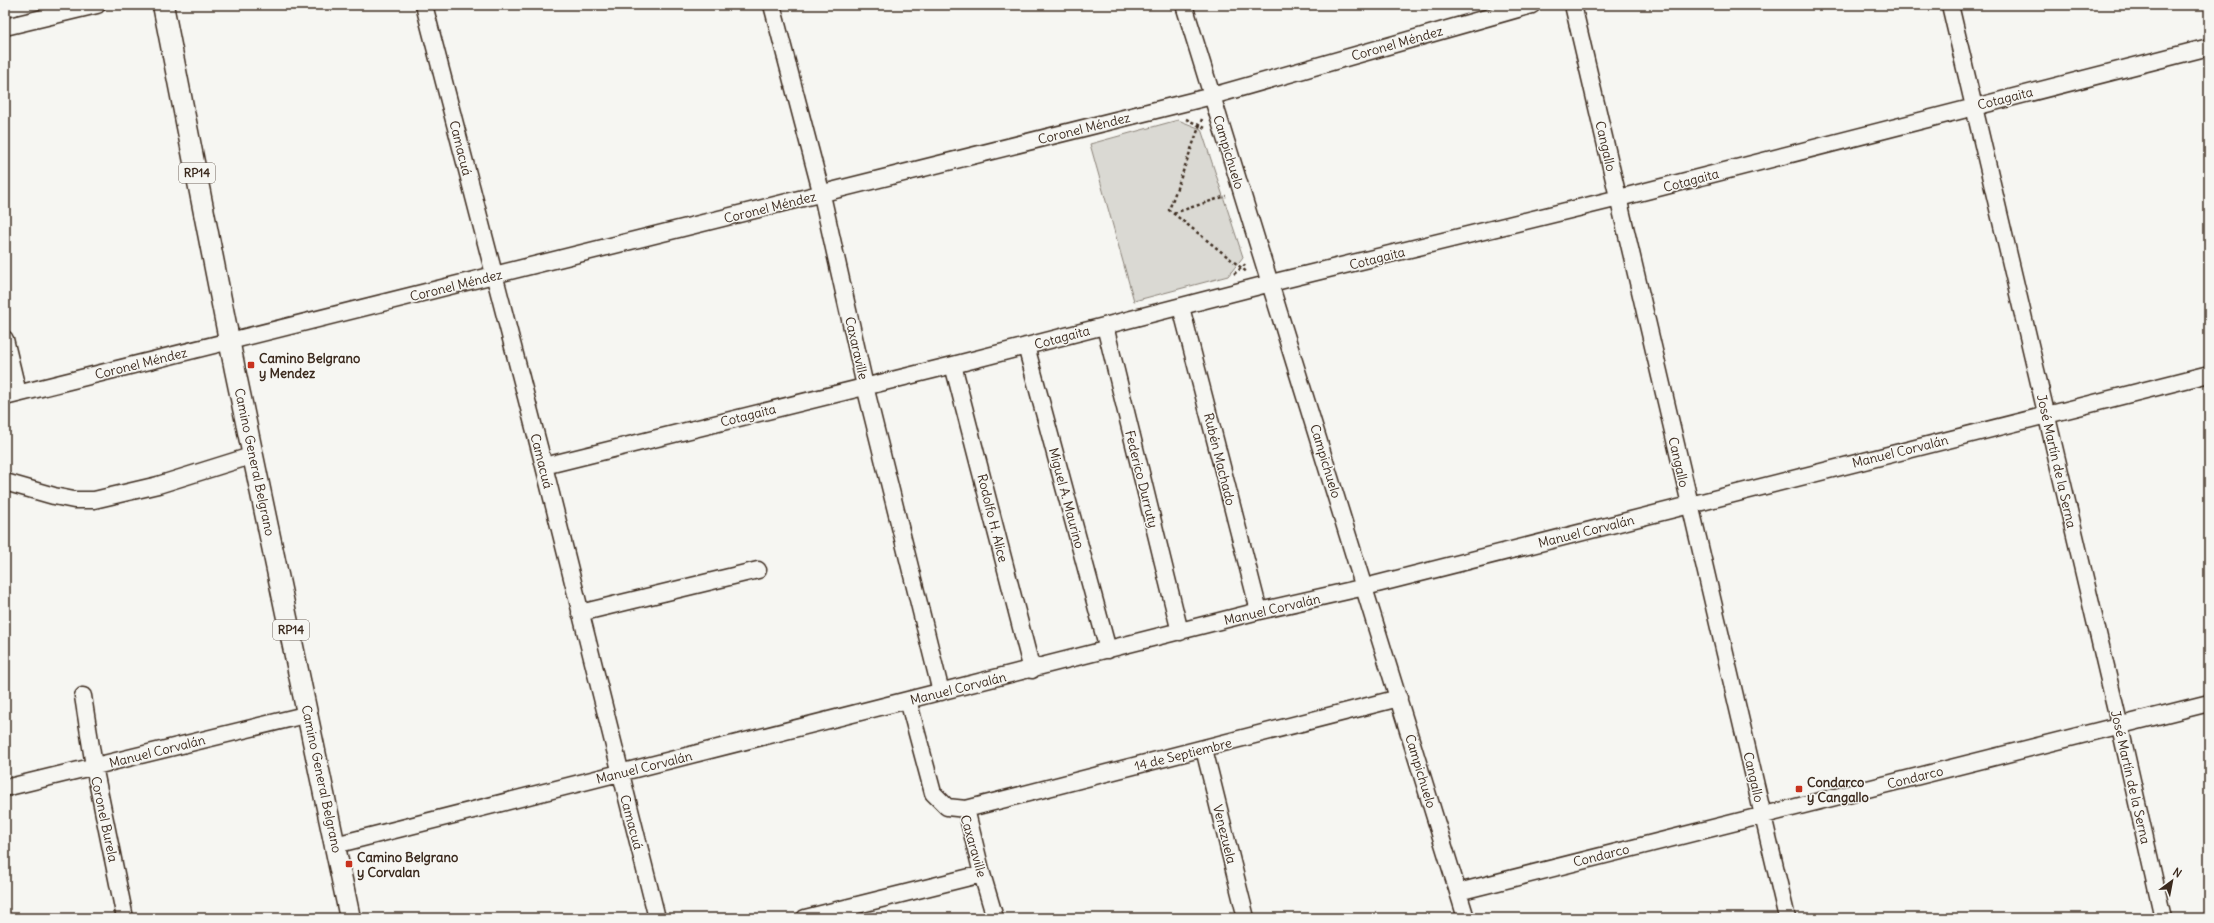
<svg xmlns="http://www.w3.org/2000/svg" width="2214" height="923" font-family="Delius,sans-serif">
<rect width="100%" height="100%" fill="#f6f6f2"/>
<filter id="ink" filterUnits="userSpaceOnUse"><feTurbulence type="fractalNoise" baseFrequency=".025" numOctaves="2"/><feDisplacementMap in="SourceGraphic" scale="8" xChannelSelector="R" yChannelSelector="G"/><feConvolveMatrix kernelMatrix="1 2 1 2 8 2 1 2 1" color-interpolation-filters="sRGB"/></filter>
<g filter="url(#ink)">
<path fill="#dad9d3" stroke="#8a8278" d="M1178,120L1201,129L1243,257L1228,276L1134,301L1090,144Z"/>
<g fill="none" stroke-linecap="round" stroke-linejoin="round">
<defs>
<path id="minor" d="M424,5L544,466L657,918
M772,5L822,195L865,386L941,692
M1184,5L1466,918
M1573,5L1787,918
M1950,5L2120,727L2163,918
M5,27L97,5
M1181,307L1259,611
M1105,326L1180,632
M5,339L18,393
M1026,346L1108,650
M953,365L1032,670
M5,397L1212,96L1532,5
M544,466L953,365L1271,283L1619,198L2209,47
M5,482L54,496L74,500H94L158,485L254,455
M580,613L758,570
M83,696L94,766L125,918
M908,700L933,793L947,807L966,809L982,874L995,918
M1204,749L1246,918
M5,788L309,714
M966,809L1399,698
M335,845L1259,611L1365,587L2209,374
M1458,892L2209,703
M805,918L982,874"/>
<path id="major" d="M163,5L235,370L350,918"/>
</defs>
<use href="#minor" stroke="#3b2a1e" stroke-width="19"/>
<use href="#major" stroke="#3b2a1e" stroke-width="23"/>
<path stroke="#3b2a1e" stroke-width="2.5" stroke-dasharray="3 3" stroke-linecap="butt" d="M1186,119L1205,128
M1202,119L1169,210L1248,273
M1174,213L1226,196
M1234,274L1246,264"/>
<use href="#minor" stroke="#f6f6f2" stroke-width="16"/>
<use href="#major" stroke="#f6f6f2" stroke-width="20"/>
</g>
</g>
<g fill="#c8321e" stroke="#f6f6f2" stroke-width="1.5">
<rect x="247" y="361" width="8" height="8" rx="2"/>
<rect x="1795" y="785" width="8" height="8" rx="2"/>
<rect x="345" y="860" width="8" height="8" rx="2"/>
</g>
<g text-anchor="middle" stroke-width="3" stroke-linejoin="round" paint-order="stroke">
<g fill="#f6f6f2" stroke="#73675e" stroke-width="1">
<rect x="179" y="163" width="36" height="20" rx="3"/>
<rect x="273" y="620" width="36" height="20" rx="3"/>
</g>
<g font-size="12" font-weight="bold" fill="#3b2a1e">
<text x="197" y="177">RP14</text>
<text x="291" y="634">RP14</text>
</g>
<g font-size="13" fill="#3b2a1e" stroke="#f6f6f2">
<text transform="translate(1397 43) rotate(-16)" y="5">Coronel Méndez</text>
<text transform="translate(2005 98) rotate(-14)" y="5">Cotagaita</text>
<text transform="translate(1084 128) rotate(-14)" y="5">Coronel Méndez</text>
<text transform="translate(1606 146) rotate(77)" y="5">Cangallo</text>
<text transform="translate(461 148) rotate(76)" y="5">Camacuá</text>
<text transform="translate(1229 152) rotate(73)" y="5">Campichuelo</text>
<text transform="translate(1691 180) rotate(-15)" y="5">Cotagaita</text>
<text transform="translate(770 207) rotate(-14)" y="5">Coronel Méndez</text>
<text transform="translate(1377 258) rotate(-14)" y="5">Cotagaita</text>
<text transform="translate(456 285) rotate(-14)" y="5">Coronel Méndez</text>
<text transform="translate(1062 337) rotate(-15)" y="5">Cotagaita</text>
<text transform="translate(857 348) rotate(77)" y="5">Caxaraville</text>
<text transform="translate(141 363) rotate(-14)" y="5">Coronel Méndez</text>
<text transform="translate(748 415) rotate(-14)" y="5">Cotagaita</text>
<text transform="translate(1900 451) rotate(-14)" y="5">Manuel Corvalán</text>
<text transform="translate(1220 459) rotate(76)" y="5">Rubén Machado</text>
<text transform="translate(542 461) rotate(76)" y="5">Camacuá</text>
<text transform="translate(1326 461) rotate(73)" y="5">Campichuelo</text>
<text transform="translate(2057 461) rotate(77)" y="5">José Martín de la Serna</text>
<text transform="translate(255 462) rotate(78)" y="5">Camino General Belgrano</text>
<text transform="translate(1679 462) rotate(77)" y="5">Cangallo</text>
<text transform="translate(1142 479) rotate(76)" y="5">Federico Durruty</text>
<text transform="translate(1067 498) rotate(75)" y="5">Miguel A. Maurino</text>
<text transform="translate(993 518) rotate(76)" y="5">Rodolfo H. Alice</text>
<text transform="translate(1586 531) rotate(-14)" y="5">Manuel Corvalán</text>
<text transform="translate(1272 609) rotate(-13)" y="5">Manuel Corvalán</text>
<text transform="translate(958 688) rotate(-14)" y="5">Manuel Corvalán</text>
<text transform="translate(157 751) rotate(-14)" y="5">Manuel Corvalán</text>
<text transform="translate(1183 754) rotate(-14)" y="5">14 de Septiembre</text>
<text transform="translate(644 767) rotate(-14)" y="5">Manuel Corvalán</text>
<text transform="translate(1421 771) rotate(73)" y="5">Campichuelo</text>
<text transform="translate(1754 777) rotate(77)" y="5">Cangallo</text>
<text transform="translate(1915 777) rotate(-14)" y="5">Condarco</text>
<text transform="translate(2131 777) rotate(77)" y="5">José Martín de la Serna</text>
<text transform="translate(322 779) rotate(78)" y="5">Camino General Belgrano</text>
<text transform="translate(105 819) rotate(78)" y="5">Coronel Burela</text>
<text transform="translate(632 822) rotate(75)" y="5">Camacuá</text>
<text transform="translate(1225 834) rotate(76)" y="5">Venezuela</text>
<text transform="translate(974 846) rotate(74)" y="5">Caxaraville</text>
<text transform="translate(1601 855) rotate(-14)" y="5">Condarco</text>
</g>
<g font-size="13" font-weight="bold" fill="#3b2a1e" stroke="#f6f6f2" text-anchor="start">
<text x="259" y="363">Camino Belgrano<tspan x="259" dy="15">y Mendez</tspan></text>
<text x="1807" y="787">Condarco<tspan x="1807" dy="15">y Cangallo</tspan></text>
<text x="357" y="862">Camino Belgrano<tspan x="357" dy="15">y Corvalan</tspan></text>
</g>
</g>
<rect width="2214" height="923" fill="none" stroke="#f6f6f2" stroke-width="20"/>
<rect x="10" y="10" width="2194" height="903" fill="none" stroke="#3b2a1e" stroke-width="1.5" filter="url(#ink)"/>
<g transform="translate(2172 881) rotate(32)" stroke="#f6f6f2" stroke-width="3" paint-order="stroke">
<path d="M0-3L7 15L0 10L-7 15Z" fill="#3b2a1e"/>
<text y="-6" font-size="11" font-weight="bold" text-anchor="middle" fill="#3b2a1e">N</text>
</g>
</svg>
